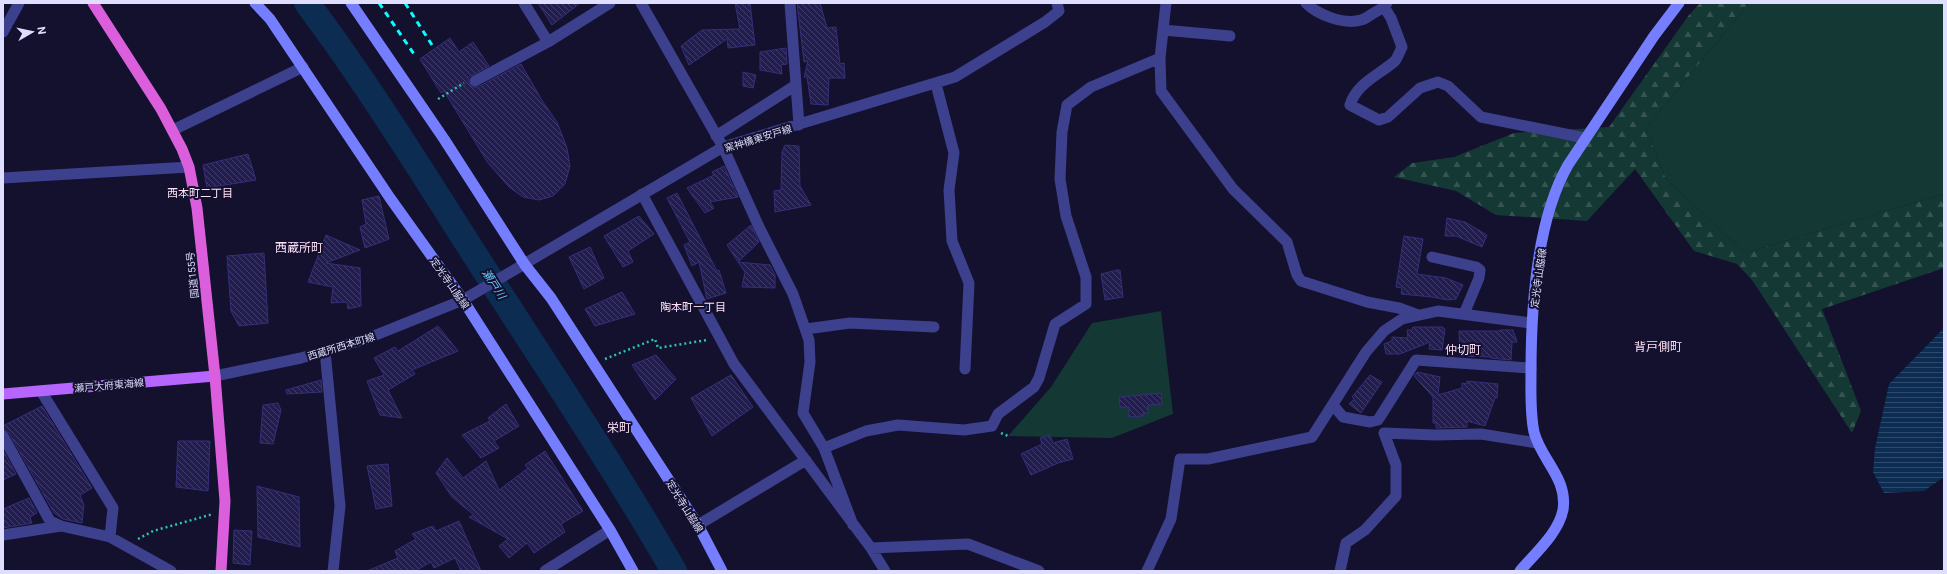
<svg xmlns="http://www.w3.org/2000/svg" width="1947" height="574" font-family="Roboto,'Noto Sans JP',sans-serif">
<defs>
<pattern id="forest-firs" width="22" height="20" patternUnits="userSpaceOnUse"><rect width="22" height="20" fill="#143833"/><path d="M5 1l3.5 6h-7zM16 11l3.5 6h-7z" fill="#365452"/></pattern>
<pattern id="water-rules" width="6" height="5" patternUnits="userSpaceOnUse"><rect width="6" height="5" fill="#0c2c52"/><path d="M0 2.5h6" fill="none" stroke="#2f4a6c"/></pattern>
<pattern id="building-back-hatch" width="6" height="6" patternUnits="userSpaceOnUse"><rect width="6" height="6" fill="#221d4f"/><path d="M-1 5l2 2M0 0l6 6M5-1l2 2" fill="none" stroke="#423d69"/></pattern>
</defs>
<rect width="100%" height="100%" fill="#13112e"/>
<path fill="#143833" d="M1749,3H1944V194L1745,253L1666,179L1646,128Z
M1161,311L1173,414L1112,438L1008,436L1051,387L1092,323Z"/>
<path fill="url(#forest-firs)" d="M1700,3H1749L1646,128L1666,179L1745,253L1944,194V268L1822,309L1861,411L1852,433L1752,280L1737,264L1694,251L1635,169L1587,221L1496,215L1456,191L1394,177L1412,163L1454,157L1514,133L1609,127L1689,15Z"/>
<path fill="url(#water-rules)" d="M1944,328V477L1924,491L1884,493L1873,472L1875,448L1889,384Z"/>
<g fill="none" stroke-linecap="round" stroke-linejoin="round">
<path stroke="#0c2c52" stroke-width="26" d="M307,3C370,87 425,177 482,266C547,367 614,467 674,571"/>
</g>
<path fill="url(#building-back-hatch)" stroke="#362e7b" d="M538,3H580L552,25Z
M735,3H750L755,45L728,48L727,39L689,65L681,46L702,30L740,29Z
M797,3H820L827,28L836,27L840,64L844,63L845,78H829L828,105L811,104L807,77H804L808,61L804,62Z
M450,38L459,52L473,42L489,66L469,77L468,81L472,87H478L521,64L543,102L557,122L567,148L570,166L565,184L553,196L539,200L523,197L509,187L488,163L444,91L441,93L420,59Z
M786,48L787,64L781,65L782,74L760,70V52Z
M743,72L756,75L753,88L743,86Z
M785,145L799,146L800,186L811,205L775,212L774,191L781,190L782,152Z
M248,154L256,180L207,188L203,165Z
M724,166L738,197L710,202L714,208L705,213L687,188L714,175L712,172Z
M677,193L717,271L719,270L726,293L707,299L699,262L692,266L684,245L690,242L667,198Z
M379,196L389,239L365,248L360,227L366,224L362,200Z
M639,216L654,234L628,251L633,262L623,267L604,236Z
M1447,218L1465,222L1487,235L1482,247L1456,236H1445Z
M751,225L759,242L738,262L727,245Z
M326,235L360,250L326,263L360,268L361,306L348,309L347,302L331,303L333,287L308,282Z
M1404,236L1423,239L1417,274L1446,278L1463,285L1456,299L1448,300L1432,297L1401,294L1402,288L1396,287Z
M590,247L604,278L584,289L569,257Z
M264,253L268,323L239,326L231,311L227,256Z
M738,262L770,265L775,275V288L742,287L745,272Z
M1117,270H1120L1123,297L1105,300L1101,274Z
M622,292L635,314L595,326L585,309Z
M438,326L458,351L412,370L415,374L388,390L402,418L380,415L367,381L384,375L374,358L395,347L398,351Z
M1413,327H1443V329H1445L1442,350L1429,349L1430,342L1400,354H1386L1384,344L1392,341V337L1408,338L1407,330H1412Z
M1500,330H1513L1517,342H1512L1511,360L1491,358V357L1460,356L1459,331H1500Z
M656,355L676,379L655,400L632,365Z
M1417,372L1440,377L1438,395L1462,388V383L1467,384V381L1498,384L1497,398H1495L1485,426L1467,421V427L1436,428V423H1433V397L1414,376Z
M731,375L753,407L712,436L691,398Z
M1370,375L1382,382L1361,413L1349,404L1354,399L1352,397Z
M321,380L322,392L287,394L286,390Z
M1161,393L1162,404L1148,405V413H1143V416L1129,417V407H1120L1119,397Z
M278,403L281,410L273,444L260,443L263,405Z
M506,404L519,426L494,441L499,448L481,458L462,435L490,421L488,418Z
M42,406L92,488L80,495L84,505L82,523L63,519L54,513L9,433L3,429V426Z
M1050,435L1053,443L1067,439L1073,459L1058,463L1031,475L1021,454L1042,444L1040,438Z
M178,441H210L208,491L176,487Z
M3,450L16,474L3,480Z
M545,451L583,511L561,524L565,532L534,553L527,543L509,558L499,546L508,539L469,517L474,515L452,497L436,473L447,458L463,478L486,461L499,490L528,468L525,465Z
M388,464L392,506L376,509L367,466Z
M257,486L299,497L300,547L258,537Z
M29,498L37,513L30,517L32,523L3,528V509Z
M459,521L481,571H461L455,558L434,568L431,562L415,571H367L398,558L395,551L416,539L412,534L433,526L436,531Z
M234,530L252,531L250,565L233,563Z"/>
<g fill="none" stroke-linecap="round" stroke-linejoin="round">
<path stroke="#2ec3ac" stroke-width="2.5" stroke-dasharray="2 3" stroke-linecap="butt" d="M438,99L464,83
M605,359L655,339L658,348L707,340
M1001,433L1008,436
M138,539L153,531L213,514"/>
<path stroke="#3c408d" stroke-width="11" d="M524,3L548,42
M641,3L723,147L759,227L793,294L809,340L810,362L803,413L824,448L853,525
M790,3L799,125
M1166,3L1160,58L1161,91L1233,189L1287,242L1297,275L1301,281L1367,302L1399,308L1418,315
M1306,3C1318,15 1344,25 1361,20C1365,19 1369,16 1372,14C1377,11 1384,8 1387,3
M1384,7L1391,18L1402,47C1400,51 1398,57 1395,61C1379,75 1357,83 1350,105L1379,120L1388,117L1420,88L1438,82L1448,86L1481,117L1585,138
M1163,30L1230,36
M3,32L19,3
M475,81L548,42L610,3
M936,84L954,153L949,190L952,241L969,283L965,369
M173,130L303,67
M716,136L796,85
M723,147L955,77L1045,22L1059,11L1057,3
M3,178L189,167
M642,194L734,364L871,548L885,571
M1432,257L1476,267L1480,270L1479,278L1464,314
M806,329L850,323L934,327
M325,351L340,506L333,571
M41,391L113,508L110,537
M1333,405L1343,417L1370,422L1378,420L1416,360L1531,368
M3,436L50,521L61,526L110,537L171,571
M824,448L866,431L898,425L964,430L992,426L998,414L1034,387L1039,378L1055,324L1086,304V277L1066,216L1060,179L1062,132L1067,105L1091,87L1160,58
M698,525L806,460
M3,535L61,526
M871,548L968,544L1039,571
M545,571L610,530
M1147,571L1171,519L1180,459H1208L1312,437L1366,352L1384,331L1402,319L1438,311L1531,323
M1340,571L1346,543L1365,530L1396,496V465L1384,433L1435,435L1481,434L1537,443"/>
<path stroke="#3c408d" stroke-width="11" d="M215,376L301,358L366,339L463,300L723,147"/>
<path stroke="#757eff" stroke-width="11" d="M255,3L270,19L390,198L463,300L610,530L633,571
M351,3L444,139L525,265L551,298L698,525L722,571
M1520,571C1535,553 1558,534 1563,510C1568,478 1541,460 1534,432C1530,413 1531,392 1531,372C1531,308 1536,221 1568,165L1654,36L1679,3"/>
<path stroke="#b765ff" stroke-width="11" d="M3,394L215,376"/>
<path stroke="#db5fdc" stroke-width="11" d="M93,3L161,109L182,149L189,167L197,208L215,376L225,501L221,571"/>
<path stroke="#0afeff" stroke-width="3" stroke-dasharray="6 5" stroke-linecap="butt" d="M379,3L416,57
M405,3L432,45"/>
</g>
<g text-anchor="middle" stroke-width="4" stroke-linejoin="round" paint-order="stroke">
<g font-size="10" fill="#dfdeff" stroke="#13112e">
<text transform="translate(758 138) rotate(-17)" y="4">窯神橋東安戸線</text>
<text transform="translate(192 275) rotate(-96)" y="4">国道155号</text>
<text transform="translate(1538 278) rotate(-82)" y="4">定光寺山脇線</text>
<text transform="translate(450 283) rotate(55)" y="4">定光寺山脇線</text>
<text transform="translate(341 346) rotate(-17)" y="4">西蔵所西本町線</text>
<text transform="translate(109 385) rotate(-5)" y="4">瀬戸大府東海線</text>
<text transform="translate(685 506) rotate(58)" y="4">定光寺山脇線</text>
</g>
<g font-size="11" fill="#ffe0f7" stroke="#13112e">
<text x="200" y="197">西本町二丁目</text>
<text x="693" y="311">陶本町一丁目</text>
</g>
<g font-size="11" font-style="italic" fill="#6cc9ff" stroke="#13112e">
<text transform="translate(494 284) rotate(57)" y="4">瀬戸川</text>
</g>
<g font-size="12" fill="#ffe0f7" stroke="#13112e">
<text x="299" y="252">西蔵所町</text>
<text x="1658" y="351">背戸側町</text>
<text x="1463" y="354">仲切町</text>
<text x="619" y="432">栄町</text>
</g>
</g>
<rect width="1947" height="574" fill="none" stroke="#dfdeff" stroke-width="8"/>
<g transform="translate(32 32) rotate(81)" stroke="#13112e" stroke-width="3" paint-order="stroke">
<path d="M0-3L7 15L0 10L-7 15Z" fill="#dfdeff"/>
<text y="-6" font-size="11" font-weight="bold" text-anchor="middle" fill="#dfdeff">N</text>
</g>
</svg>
